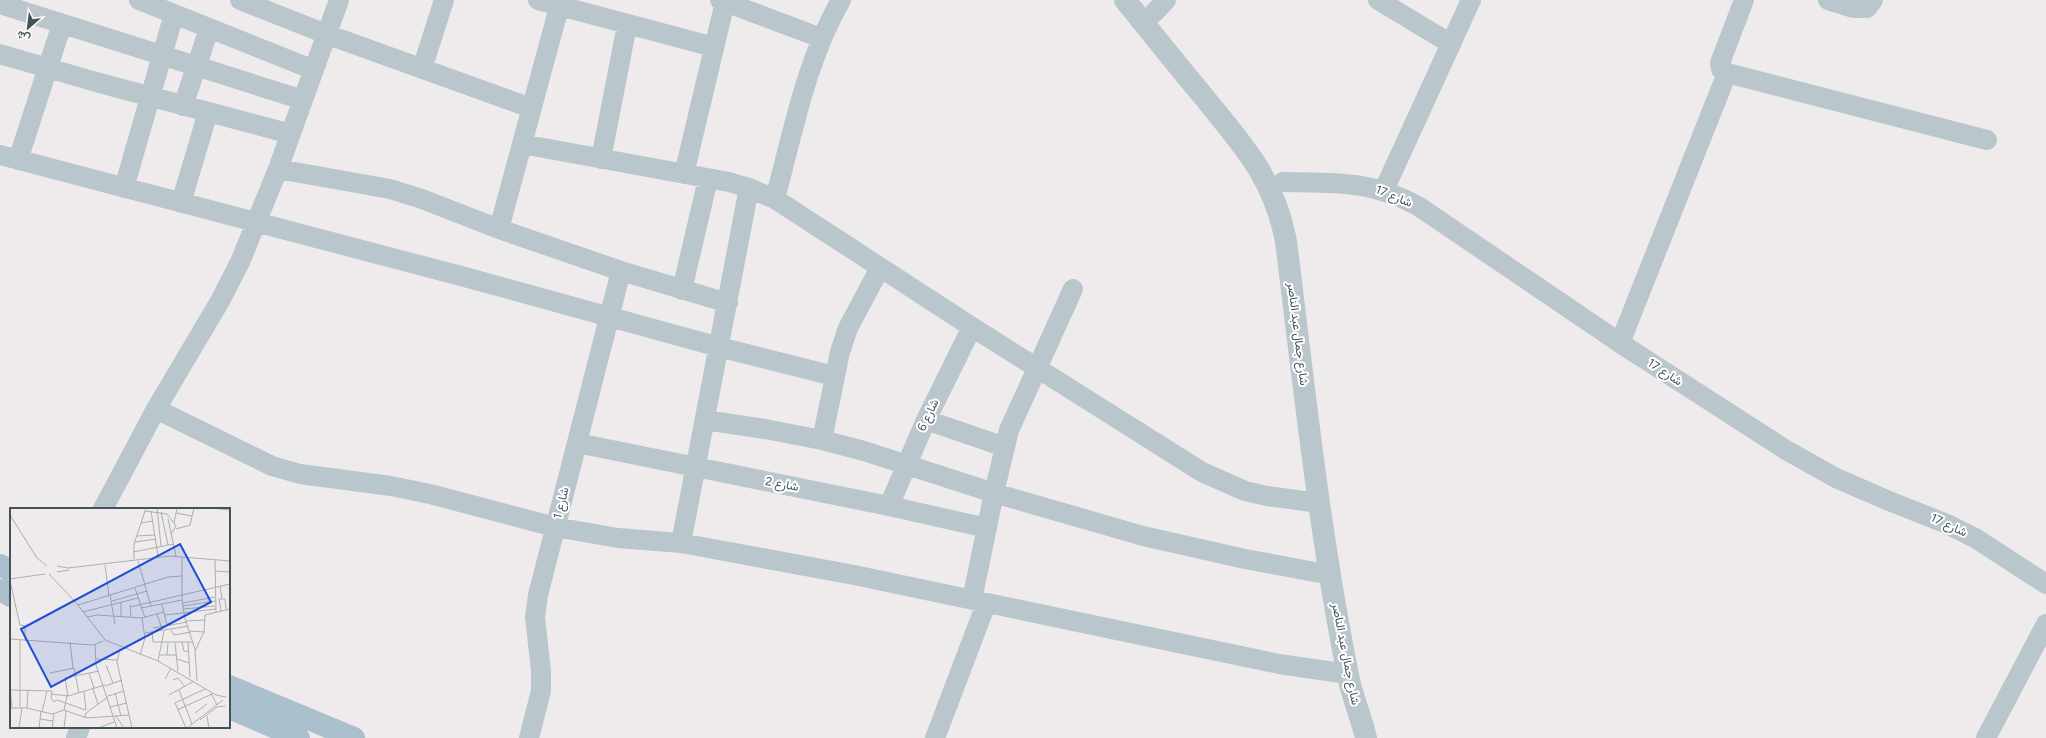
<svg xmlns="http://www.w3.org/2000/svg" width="2046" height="738" font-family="Figtree,Vazirmatn,sans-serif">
<rect width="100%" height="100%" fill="#efebec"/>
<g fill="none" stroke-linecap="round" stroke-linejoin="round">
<path stroke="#b9c6cc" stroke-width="20" d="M139,0L314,70
M240,0L326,34L531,108
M538,0L714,47
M720,0L821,38
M1378,0L1451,44
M1744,0L1720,63L1721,69L1727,73L1987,140
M1828,0L1853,8H1867L1873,0
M0,4L303,100
M1154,13L1166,0
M0,54L96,82L291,134
M422,69L444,0
M183,106L209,29
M522,144L729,182L749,188L775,199L972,327L1202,472L1245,491L1267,496L1319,503
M0,155L461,276L719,347L834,376
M601,159L627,25
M18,160L62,24
M278,169L390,189L422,199L499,229L621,271L728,303
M684,174L725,2
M1283,182C1335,183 1370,180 1418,206L1620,343L1786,450L1836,478L1889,501L1947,524L1975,538L2046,584
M124,188L174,14
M1384,190L1471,0
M775,199C793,132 806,61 841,0
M181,203L208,112
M499,229L561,0
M682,290L708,179
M1620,343L1727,73
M156,409L272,466L300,474L391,486L430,494L555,527L618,538L681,543L854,575L1279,664L1348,674
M705,420L765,429L822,440L864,451L994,493L1143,536L1245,559L1331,575
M926,420L1005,447
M822,440L840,352L848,328L880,268
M577,443L889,506L987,528
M889,506L926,420L972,327
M103,509L156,409L220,301L240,262L278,169L339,0
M681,543L749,188
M972,600L994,493L1009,430L1073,289
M76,738L80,727
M529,738L541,691V671L535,617L538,595L621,271
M935,738L986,604
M1986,738L2046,624"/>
<path stroke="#b9c6cc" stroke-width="22" d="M1125,0C1151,32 1177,65 1204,97C1244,147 1273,176 1286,241C1304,386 1319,531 1348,675C1352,697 1361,716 1366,738"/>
<path stroke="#aac0cd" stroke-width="22" d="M0,565L11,571
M0,590L11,596
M229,686L354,738
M229,708L299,738"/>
</g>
<g text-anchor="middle" stroke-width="4" stroke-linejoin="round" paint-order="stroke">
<g font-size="12" fill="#44525a" stroke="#fff">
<text transform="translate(1394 196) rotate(22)" y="4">شارع 17</text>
<text transform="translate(1298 334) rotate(83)" y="4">شارع جمال عبد الناصر</text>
<text transform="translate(1665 372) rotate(33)" y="4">شارع 17</text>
<text transform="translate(928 415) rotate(-64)" y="4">شارع 6</text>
<text transform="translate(782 484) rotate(11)" y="4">شارع 2</text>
<text transform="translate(561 503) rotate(-76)" y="4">شارع 1</text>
<text transform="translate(1949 525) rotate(25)" y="4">شارع 17</text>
<text transform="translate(1346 654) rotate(79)" y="4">شارع جمال عبد الناصر</text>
</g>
</g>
<g transform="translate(10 508)">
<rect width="220" height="220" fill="#efebec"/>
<path fill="none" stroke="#abaeb2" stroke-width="1" d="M147,0L151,38M201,0L220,2M135,3L157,6L166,18L161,26M141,3L148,48M151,4L158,37M166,5L182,8M0,7L27,50L37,58M158,11L166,48M131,15L143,13M164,15L167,0M166,21L180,17L184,0M127,28L145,27M125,34L146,31M123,44L164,36M172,49V92L175,111L185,141L187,173M124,51V36L136,0M205,52L206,104M128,53L141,98M95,57L99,88M47,58L58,60L160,48L220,53M205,63L220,64M47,64L59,62M39,66L68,97L95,132L148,153L206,187L216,189M0,71L35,66M0,73L10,117L15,118V133M210,78L212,91M125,80L135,110M100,87L105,116M209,91H215L216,101M209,91L211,103M102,93L137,83M111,95V109M173,95L205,89M68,97L158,69L172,68M120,97L121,109M152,97L157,117M173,98L205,93M120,99L220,76M131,100L172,92M173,101L205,98M73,104L128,90M147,106L151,118M155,107L206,101M77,109L87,107L132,110L154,104M176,113L195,112M143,120L177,114M161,122L164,127L181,124M180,123L194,124L195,107L220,101M142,124L143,134H183M135,125L179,118M0,131L83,137L93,133M10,132V200M60,134L63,160M172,134L174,143L179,144M178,134L180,169M165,135L168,163M85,136L86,157L107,220M110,141L107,154L122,220M185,143L194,124M130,147L135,130L132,110M150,147H166M157,147L158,135M86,151L107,152M167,151L179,155M148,153L154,123M96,157L103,175M40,165L64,160L69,185M79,165L84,180M155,171L161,160M163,172L168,170L175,179M95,178L112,172M0,179L2,200M83,181L88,196M0,182L42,183L41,190L44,194L47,192L76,202M169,182L182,216M74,184L76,202M105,185L111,208M201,185L207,197M42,186L58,188L95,177M159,187L184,173M58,188L55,170L89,163M98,188L114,183M100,199L117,195M0,200H17L42,206L54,202L77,210L119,207M17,200L18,182M54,202L57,188M167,202L202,186M32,204L37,183M185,205L197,196M106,208L114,220M197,208L199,220M75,210L76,205L98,189M30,211L43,213M190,212L207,199L215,198M9,220L12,200M29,220L31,203M42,220L44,206M54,220L56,203M88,220L104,214M176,220L165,195L195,181M177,220L213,192"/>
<path fill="#1d4ed8" fill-opacity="0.15" stroke="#1d4ed8" stroke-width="2" d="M170,36L201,94L41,179L11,121Z"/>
<rect width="220" height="220" fill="none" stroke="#44525a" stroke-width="2"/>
</g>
<g transform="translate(28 28) rotate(208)" stroke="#ffffff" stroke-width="3" paint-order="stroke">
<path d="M0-3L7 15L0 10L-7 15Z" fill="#44525a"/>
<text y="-6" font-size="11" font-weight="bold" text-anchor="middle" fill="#44525a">ش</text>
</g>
</svg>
